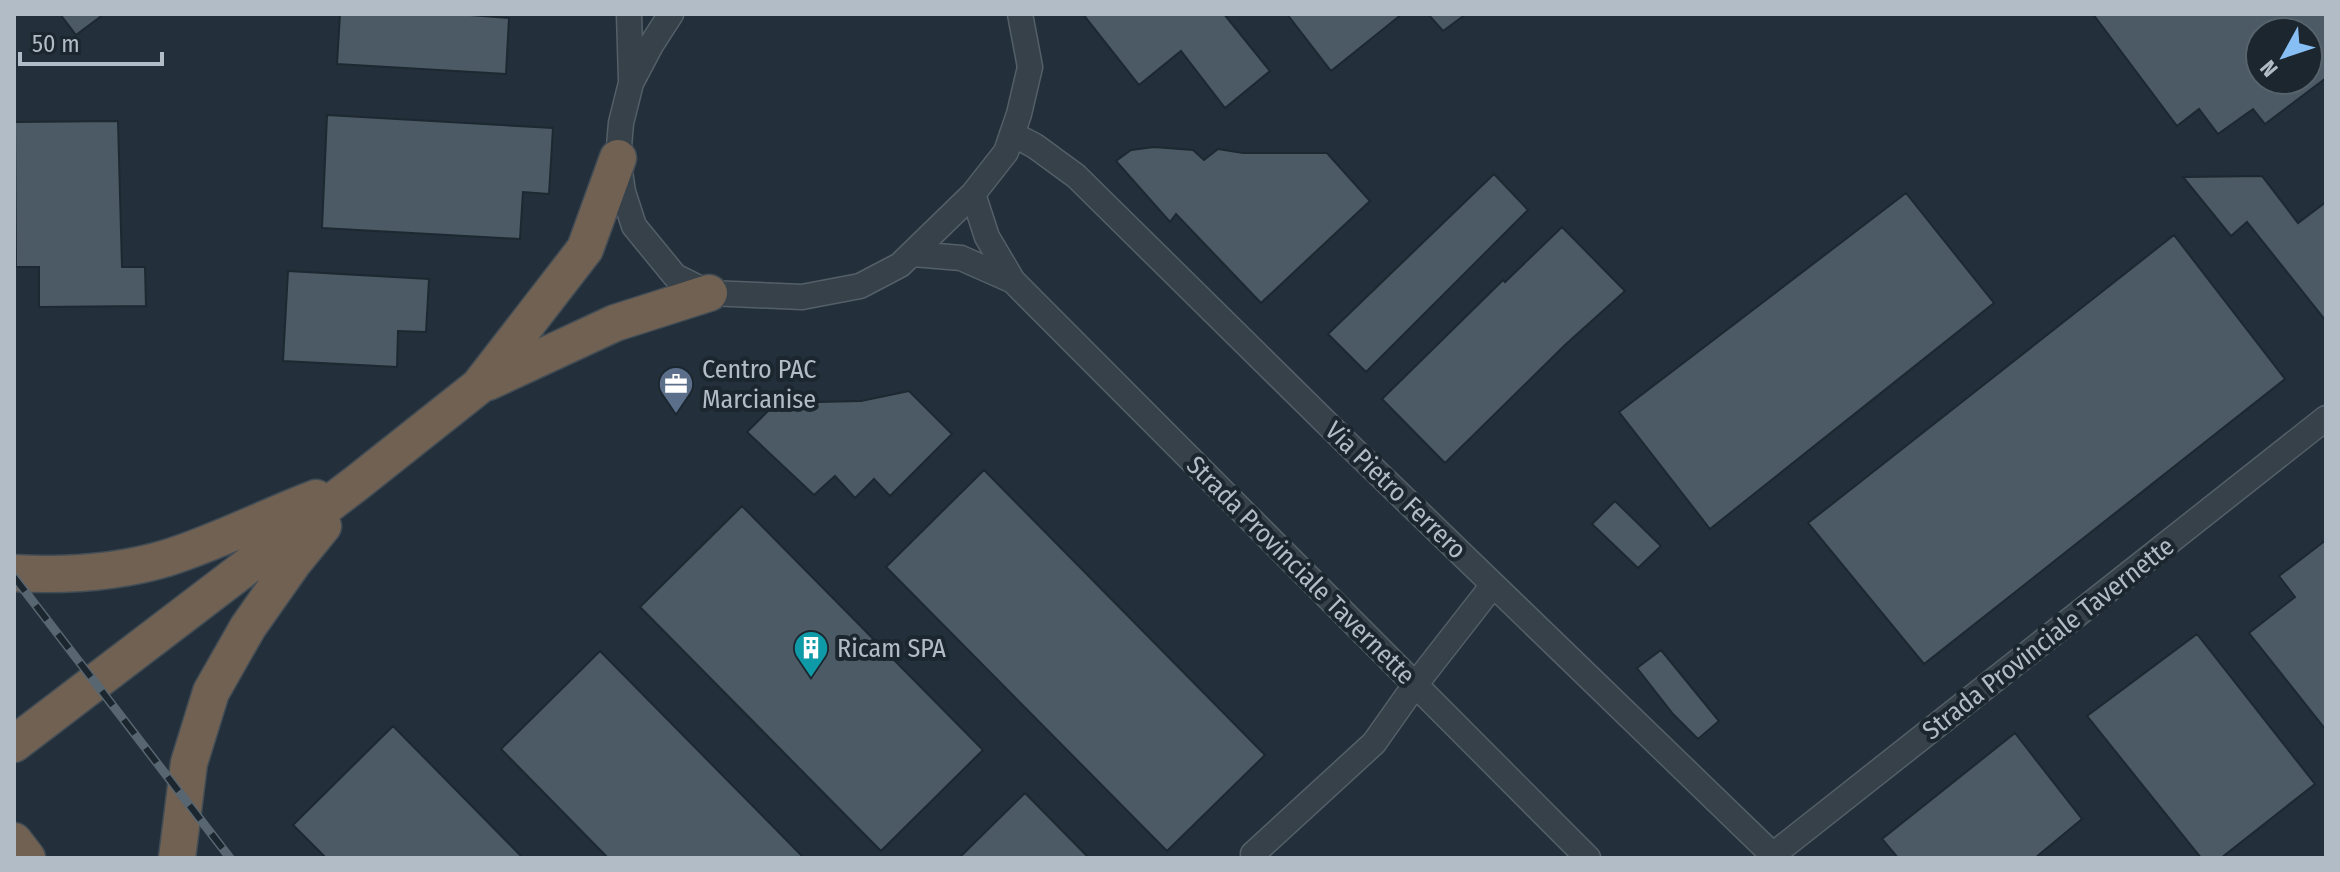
<svg xmlns="http://www.w3.org/2000/svg" width="2340" height="872" font-family="'Fira Sans Condensed',sans-serif">
<rect width="100%" height="100%" fill="#232f3a"/>
<path fill="#4b5a65" stroke="#1d2831" stroke-width="2" fill-rule="evenodd" d="M60,14H104L76,35Z
M340,14H457L509,18L506,74L337,64Z
M1083,14H1224L1270,71L1225,108L1181,51L1139,85Z
M1287,14H1402L1331,71Z
M1428,14H1466L1443,31Z
M2093,14H2326V78L2265,124L2253,109L2218,134L2199,109L2177,126ZM2260,32H2308V80H2260Z
M327,115L553,128L549,194L523,192L520,239L322,228Z
M118,121L122,267H145L146,306L39,307V267H16L15,122Z
M1154,147L1193,150L1204,160L1218,149L1243,153H1327L1370,201L1261,303L1176,214L1170,222L1116,161L1131,150Z
M1494,174L1528,210L1366,372L1328,334Z
M2262,176L2298,223L2326,202V321L2247,222L2231,236L2183,177Z
M1906,193L1994,303L1710,529L1619,412Z
M1562,227L1625,291L1565,345L1445,463L1382,399L1503,280L1505,282Z
M2174,235L2285,379L1924,664L1808,523Z
M288,271L429,279L426,332L398,331L397,367L283,361Z
M790,389L818,402L861,401L909,391L952,434L890,496L874,479L855,498L835,476L814,495L747,432Z
M984,470L1265,755L1167,851L886,567Z
M1615,501L1661,546L1638,568L1592,524Z
M742,506L983,750L881,851L640,607Z
M2326,540V730L2249,633L2295,597L2279,576Z
M2197,634L2315,784L2221,858H2201L2087,716Z
M1661,650L1719,721L1698,739L1673,714L1637,668Z
M600,651L804,858H608L501,749Z
M393,726L523,858H326L293,825Z
M2015,733L2082,819L2035,858H1898L1882,839Z
M1025,793L1089,858H959Z"/>
<g fill="none" stroke-linecap="round" stroke-linejoin="round">
<defs>
<path id="minor" d="M629,14L631,80
M671,14L651,45L631,83L621,123L618,158L623,192L634,226L675,276L709,293L802,297L860,286L900,265L973,194L1006,152L1019,114L1030,67L1020,14
M1012,134L1035,146L1076,176L1356,452L1776,858
M973,194L987,237L1013,281L1588,858
M913,254L961,258L1013,281
M1253,854L1374,743L1415,685L1493,585
M1769,858L2326,418"/>
<path id="highway" d="M488,382L615,323L709,293
M14,573C66,576 117,573 167,558C218,542 266,517 316,498
M14,744L358,482L479,386L585,249L618,158
M14,841L27,858
M177,858L189,763L211,692L248,627L293,563L323,526"/>
</defs>
<use href="#minor" stroke="#545f68" stroke-width="27"/>
<use href="#highway" stroke="#414c55" stroke-width="39"/>
<use href="#minor" stroke="#36414a" stroke-width="24"/>
<use href="#highway" stroke="#706153" stroke-width="36"/>
<defs>
<path id="rail" d="M14,577L230,858"/>
</defs>
<use href="#rail" stroke="#586671" stroke-width="9"/>
<use href="#rail" stroke="#1b262f" stroke-width="6" stroke-dasharray="18" stroke-linecap="butt"/>
</g>
<defs>
<symbol id="office-pin" viewBox="-11 -11 22 30"><path d="M0 17L-7.5 6A9.5 9.5 0 1 1 7.5 6Z" fill="#5c6f8a" stroke="#1b262f"/><path d="M-6-3h4V-5.5h4V-3h4V5H-6ZM-1-4.5V-3h2v-1.5ZM-6 0V1H6V0Z" fill="#fff"/></symbol>
<symbol id="building-pin" viewBox="-11 -11 22 30"><path d="M0 17L-7.5 6A9.5 9.5 0 1 1 7.5 6Z" fill="#0f9aa8" stroke="#1b262f"/><path d="M-4-6H4V6H1V3H-1V6H-4ZM-2.5-4.3h1.7v1.8h-1.7ZM.8-4.3h1.7v1.8H.8ZM-2.5-1h1.7V.8h-1.7ZM.8-1h1.7V.8H.8Z" fill="#fff"/></symbol>
</defs>
<g fill-rule="evenodd">
<use href="#office-pin" x="656" y="364" width="40" height="54"/>
<use href="#building-pin" x="791" y="628" width="40" height="54"/>
</g>
<g text-anchor="middle" stroke-width="8" stroke-linejoin="round" paint-order="stroke">
<g font-size="26" fill="#b1bcc6" stroke="#1b262f" text-anchor="start">
<text x="702" y="378">Centro PAC<tspan x="702" dy="30">Marcianise</tspan></text>
<text x="837" y="657">Ricam SPA</text>
</g>
<g font-size="26" fill="#b1bcc6" stroke="#1b262f">
<text transform="translate(1396 490) rotate(44)" y="9">Via Pietro Ferrero</text>
<text transform="translate(1301 570) rotate(45)" y="9">Strada Provinciale Tavernette</text>
<text transform="translate(2048 638) rotate(-38)" y="9">Strada Provinciale Tavernette</text>
</g>
</g>
<rect width="2340" height="872" fill="none" stroke="#b1bcc6" stroke-width="32"/>
<g transform="translate(2284 56) rotate(230)"><circle r="38" fill="#1b262f" stroke="#57626b" stroke-width="2"/>
<path d="M0-6L14 30L0 20L-14 30Z" fill="#87bff5"/>
<text y="-12" font-size="22" font-weight="bold" text-anchor="middle" fill="#b1bcc6">N</text>
</g>
<path d="M20 52v12h142v-12" fill="none" stroke="#b1bcc6" stroke-width="4"/>
<text x="32" y="52" font-size="24" fill="#b1bcc6" stroke="#1b262f" stroke-width="6" paint-order="stroke">50 m</text>
</svg>
